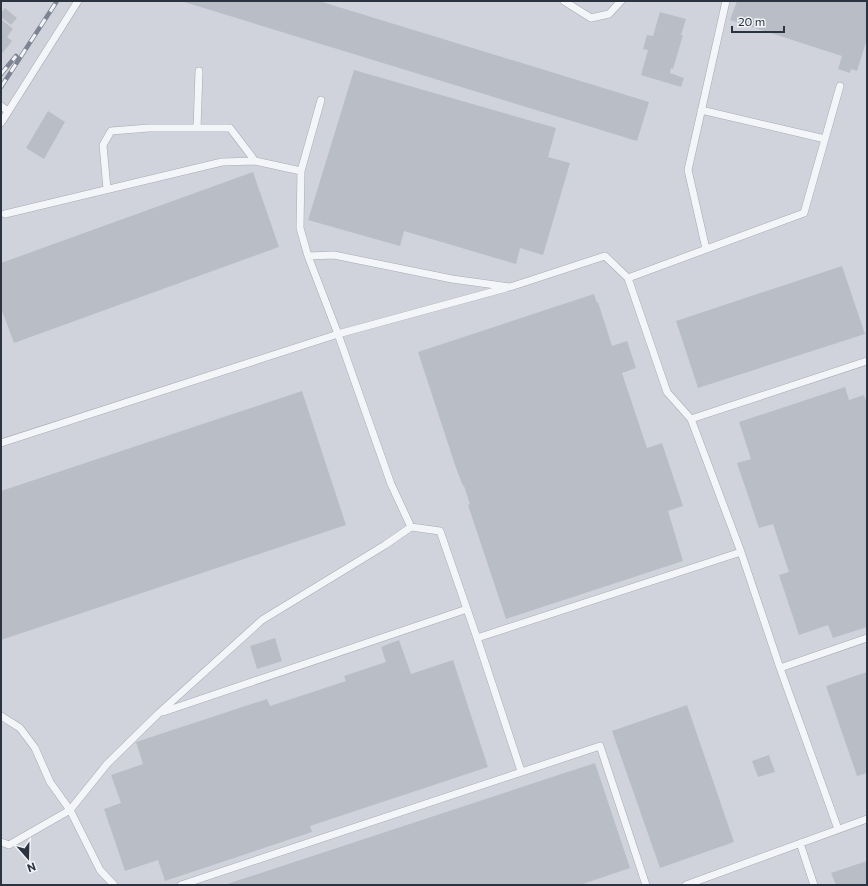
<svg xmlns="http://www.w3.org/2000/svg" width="868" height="886" font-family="Commissioner,sans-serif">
<rect width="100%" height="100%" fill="#e2e4e9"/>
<path fill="#d0d3db" d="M1,1H867V885H1Z"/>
<path fill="#b9bec6" d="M181,1H319L649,102L637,141Z
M737,1H867V39L857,71L851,69L850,73L838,69L842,56L730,20Z
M5,8L17,18L11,25L1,17V13Z
M660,12L686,19L681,35H683L673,69L671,68L670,73L684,78L681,87L641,75L648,50L643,49L647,35L653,36Z
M1,19L13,29L7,37L12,41L1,55Z
M354,70L556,128L548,157L570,163L543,255L520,248L516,264L404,231L400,246L308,220Z
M48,111L65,122L44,159L26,148Z
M253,172L279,247L14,343L1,308V263Z
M842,266L865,334L698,388L676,321Z
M594,294L597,303L598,302L612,346L627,341L636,368L622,373L647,448L662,443L683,506L668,511L683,561L506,619L468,505L470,504L464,486H463L455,465L418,352Z
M845,387L849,400L864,395L867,403V627L833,638L828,625L799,635L779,575L789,572L773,524L759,528L737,463L751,459L739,422Z
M302,391L346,525L1,640V491Z
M275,638L282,661L257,669L250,646Z
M399,640L411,674L453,660L488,767L310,826L312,832L165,881L158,860L125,871L104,809L121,803L111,775L143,764L136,742L267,699L270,706L346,681L344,676L386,662L381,647Z
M867,672V773L857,776L826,686Z
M687,705L734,842L660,868L612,731Z
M769,755L775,772L758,777L752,761Z
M595,763L630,868L580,885H224Z
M867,861V885H836L831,873Z"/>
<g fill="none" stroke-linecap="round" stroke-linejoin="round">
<defs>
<path id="service" d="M564,1L591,18L609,14L621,1
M321,100L301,171L300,228L308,256L338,334L391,484L411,527L440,531L477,638L521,771
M1,106L8,111
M701,110L825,139
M1,123L78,1
M197,128H230L255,161
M107,189L103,145L111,131L149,128H197L199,71
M5,214L222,162L255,161L301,171
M706,249L688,170L726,1
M308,256L334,255L452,279L510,287L605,256L628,278L667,392L691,419L741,552L780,668L838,829
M628,278L804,213L840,86
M691,419L867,361
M1,443L338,334L506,288
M477,638L741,552
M780,668L867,638
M163,712L467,609
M1,716L20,728L35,748L50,782L70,810L100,870L114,885
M1,842L9,845L70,810L107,764L159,713L262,620L385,545L411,527
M800,843L814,885
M181,885L600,746L646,885
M686,885L867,819"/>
</defs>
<use href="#service" stroke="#a7abb3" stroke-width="8"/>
<use href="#service" stroke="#f4f5f8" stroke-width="7"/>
<defs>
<path id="rail" d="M1,74L16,56
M1,87L57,1"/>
</defs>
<use href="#rail" stroke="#7c8392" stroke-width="4.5"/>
<use href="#rail" stroke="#f1f3f7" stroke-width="3" stroke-dasharray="9" stroke-linecap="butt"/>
</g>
<rect width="868" height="886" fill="none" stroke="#2b3240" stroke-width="4"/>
<g transform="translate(28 858) rotate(160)" stroke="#f1f3f7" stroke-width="3" paint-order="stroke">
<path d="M0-3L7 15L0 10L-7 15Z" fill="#2b3240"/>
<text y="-6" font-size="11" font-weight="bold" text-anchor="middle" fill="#2b3240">N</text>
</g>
<path d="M732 26v6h52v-6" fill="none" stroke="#2b3240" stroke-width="2"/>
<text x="738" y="26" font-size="12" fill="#2b3240" stroke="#f1f3f7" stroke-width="3" paint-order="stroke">20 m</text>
</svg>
